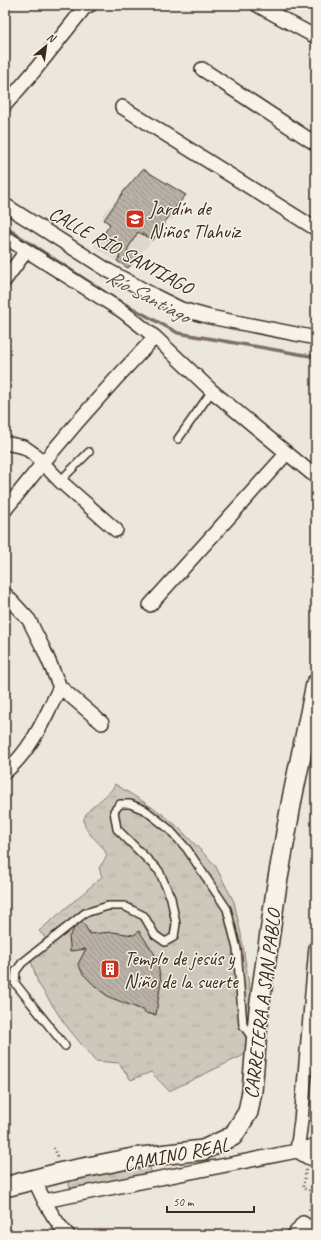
<svg xmlns="http://www.w3.org/2000/svg" width="321" height="1240" font-family="Caveat,sans-serif">
<defs>
<pattern id="grass-tufts" width="24" height="20" patternUnits="userSpaceOnUse"><rect width="24" height="20" fill="#cec8bc"/><path d="M3 7l-1-3M5 7V3M7 7l1-3M15 17l-1-3M17 17v-4M19 17l1-3" fill="none" stroke="#b2aca1"/></pattern>
<pattern id="building-back-hatch" width="6" height="6" patternUnits="userSpaceOnUse"><rect width="6" height="6" fill="#bab2a7"/><path d="M-1 5l2 2M0 0l6 6M5-1l2 2" fill="none" stroke="#989187"/></pattern>
</defs>
<rect width="100%" height="100%" fill="#ece7dc"/>
<filter id="ink" filterUnits="userSpaceOnUse"><feTurbulence type="fractalNoise" baseFrequency=".025" numOctaves="2"/><feDisplacementMap in="SourceGraphic" scale="8" xChannelSelector="R" yChannelSelector="G"/><feConvolveMatrix kernelMatrix="1 2 1 2 8 2 1 2 1" color-interpolation-filters="sRGB"/></filter>
<g filter="url(#ink)">
<path fill="#ddd7cc" d="M143,169L186,195L175,209L178,212L172,220L168,218L153,240L128,268L94,247L110,224L104,220L102,215L132,183Z"/>
<path fill="url(#grass-tufts)" stroke="#84796d" d="M115,784L161,813L178,827L215,865L234,902L241,934L253,1010L250,1050L244,1055L169,1091L151,1072L131,1080L119,1063L95,1061L64,1023L38,983L30,958L48,941L39,931L102,877L99,868L107,856C104,843 87,837 84,823C81,809 111,797 115,784Z
M148,1163L153,1176L71,1192L68,1180Z"/>
<g fill="none" stroke-linecap="round" stroke-linejoin="round">
<path stroke="#7c7064" stroke-width="3.5" d="M5,227L112,297L178,333L316,357"/>
</g>
<path fill="url(#building-back-hatch)" stroke="#3b2a1e" d="M143,169L186,195L174,209L153,240L138,232L127,250L138,257L128,268L117,261L120,256L105,247L109,240L102,237L110,224L104,220L124,191Z
M80,923H83L90,934L112,932L134,935L139,931L154,953L158,966L161,980L156,1015L144,1013L145,1011L109,997L98,989L83,974L78,964L86,949L70,951V945L69,937L75,927Z"/>
<g fill="none" stroke-linecap="round" stroke-linejoin="round">
<defs>
<path id="lane" d="M178,439L212,391
M60,481L89,452
M65,1046L15,983L16,971L22,963L85,913L108,906H124L144,916L155,935L165,942L174,937L176,924L171,898L159,871L117,829L114,811L120,804H130L145,810L169,829L187,849L227,909L237,949L243,1025L253,1039"/>
<path id="street" d="M257,5L316,37
M202,69L316,144
M5,105L35,70L85,7L90,5
M122,107L316,229
M5,205L109,271L155,296L181,309L210,317L316,338
M5,237L122,311L155,337L212,391L316,477
M5,280L26,251
M5,443L24,447L34,454L60,481L116,530
M5,510C52,450 102,392 155,337
M5,594L29,620L44,650L60,687C45,717 32,750 5,772
M150,605L287,453
M60,687L102,723
M316,947L301,1121L297,1151L307,1157L316,1160
M34,1179C43,1199 52,1218 68,1235
M44,1201L297,1151L316,1145
M294,1235L303,1223L316,1232"/>
<path id="secondary" d="M5,1187L63,1172L133,1158L203,1150L233,1136L248,1112L252,1091L259,1009L277,884L292,799L316,684"/>
</defs>
<use href="#lane" stroke="#3b2a1e" stroke-width="10"/>
<use href="#street" stroke="#3b2a1e" stroke-width="16"/>
<use href="#secondary" stroke="#3b2a1e" stroke-width="22"/>
<path stroke="#3b2a1e" stroke-width="2" stroke-dasharray="1 3" stroke-linecap="butt" d="M54,1148L58,1158
M306,1170L303,1188L315,1193L308,1212"/>
<use href="#lane" stroke="#f7f3e8" stroke-width="7"/>
<use href="#street" stroke="#f7f3e8" stroke-width="13"/>
<use href="#secondary" stroke="#f7f3e8" stroke-width="19"/>
</g>
</g>
<defs>
<symbol id="school-square" viewBox="-11 -11 22 22"><rect x="-9" y="-9" width="18" height="18" rx="4" fill="#c8321e" stroke="#f7f3e8"/><path d="M0-5L7-2L0 1L-7-2ZM-4 1L0 2.5L4 1V4Q0 6-4 4Z" fill="#fff"/></symbol>
<symbol id="building-square" viewBox="-11 -11 22 22"><rect x="-9" y="-9" width="18" height="18" rx="4" fill="#c8321e" stroke="#f7f3e8"/><path d="M-4-6H4V6H1V3H-1V6H-4ZM-2.5-4.3h1.7v1.8h-1.7ZM.8-4.3h1.7v1.8H.8ZM-2.5-1h1.7V.8h-1.7ZM.8-1h1.7V.8H.8Z" fill="#fff"/></symbol>
</defs>
<g fill-rule="evenodd">
<use href="#school-square" x="124" y="208" width="22" height="22"/>
<use href="#building-square" x="99" y="958" width="22" height="22"/>
</g>
<g text-anchor="middle" stroke-width="3" stroke-linejoin="round" paint-order="stroke">
<g font-size="20" fill="#3b2a1e" stroke="#f7f3e8" text-anchor="start">
<text x="149" y="215">Jardín de<tspan x="149" dy="23">Niños Tlahuiz</tspan></text>
<text x="124" y="965">Templo de jesús y<tspan x="124" dy="23">Niño de la suerte</tspan></text>
</g>
<g font-size="20" fill="#3b2a1e" stroke="#f7f3e8">
<text transform="translate(121 250) rotate(29)" y="7">CALLE RÍO SANTIAGO</text>
<text transform="translate(262 1004) rotate(-83)" y="7">CARRETERA A SAN PABLO</text>
<text transform="translate(176 1154) rotate(-11)" y="7">CAMINO REAL</text>
</g>
<g font-size="21" font-style="italic" fill="#615347" stroke="#f7f3e8">
<text transform="translate(148 296) rotate(28)" y="7">Río Santiago</text>
</g>
</g>
<rect width="321" height="1240" fill="none" stroke="#f7f3e8" stroke-width="20"/>
<rect x="10" y="10" width="301" height="1220" fill="none" stroke="#3b2a1e" stroke-width="1.5" filter="url(#ink)"/>
<g transform="translate(46 46) rotate(29)" stroke="#f7f3e8" stroke-width="3" paint-order="stroke">
<path d="M0-3L7 15L0 10L-7 15Z" fill="#3b2a1e"/>
<text y="-6" font-size="11" font-weight="bold" text-anchor="middle" fill="#3b2a1e">N</text>
</g>
<path d="M167 1206v6h87v-6" fill="none" stroke="#3b2a1e" stroke-width="2"/>
<text x="173" y="1206" font-size="12" fill="#3b2a1e" stroke="#f7f3e8" stroke-width="3" paint-order="stroke">50 m</text>
</svg>
